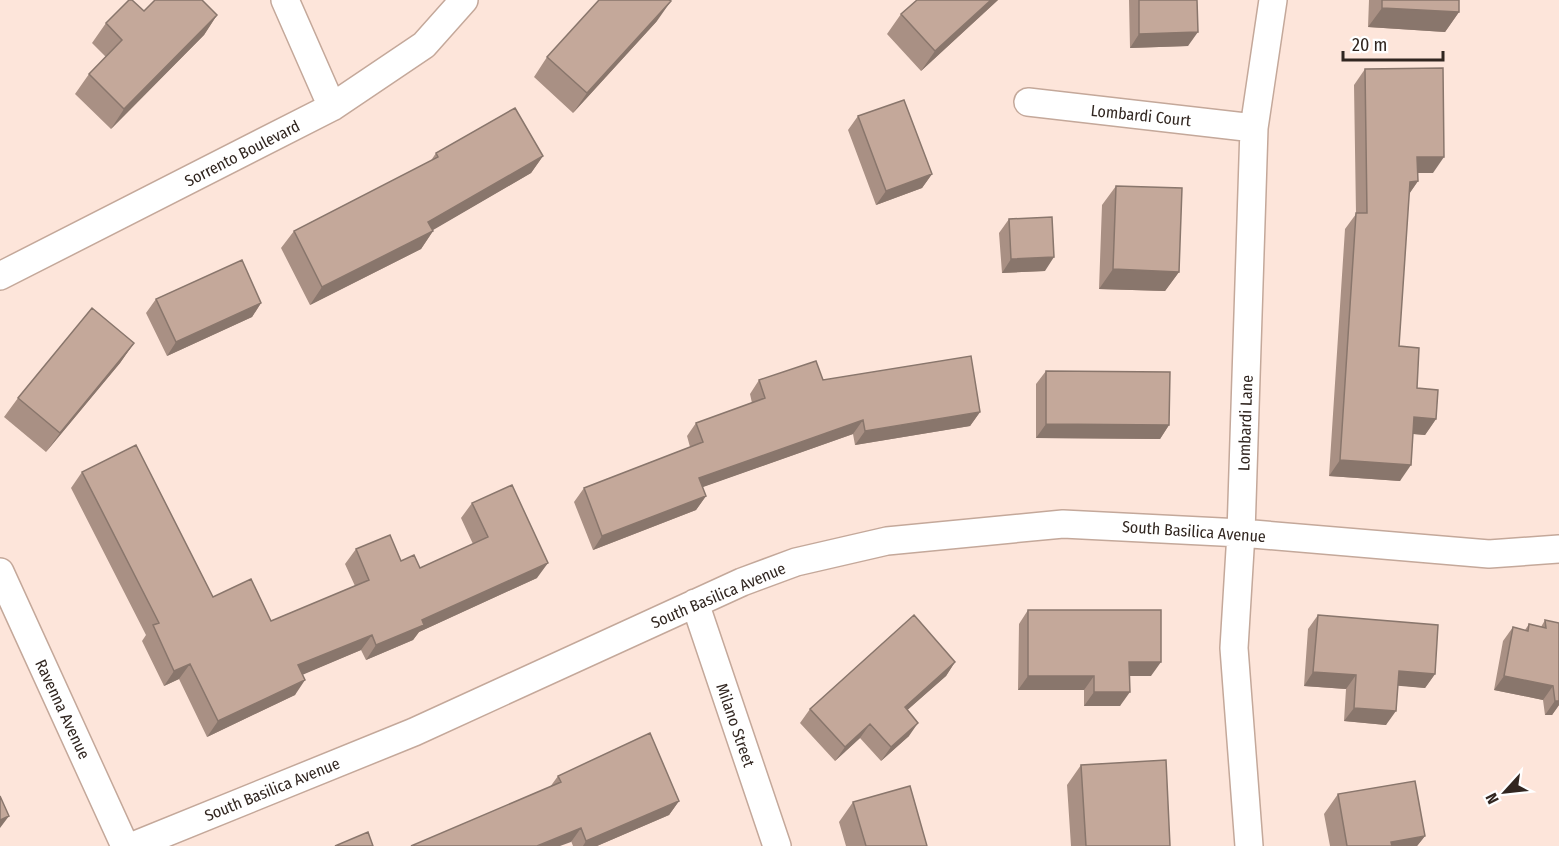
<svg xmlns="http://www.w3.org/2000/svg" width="1559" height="846" font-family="'Fira Sans Condensed',sans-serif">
<rect width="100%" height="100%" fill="#fde5da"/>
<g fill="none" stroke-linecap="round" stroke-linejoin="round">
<defs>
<path id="minor" d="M285,0L332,107
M1028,102L1254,128
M0,276L332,107L424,45L464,0
M0,572L125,846
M695,603L777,846
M133,846L414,732L742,582L796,562L887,541L1063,524L1241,533L1489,554L1559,549
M1249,846L1234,648L1241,533L1254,128L1273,0"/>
</defs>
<use href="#minor" stroke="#c4a89a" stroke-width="30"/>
<use href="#minor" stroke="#fff" stroke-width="27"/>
</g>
<path fill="#a99084" d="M917,0H998L921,71L887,34L901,14Z
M1129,0H1197L1188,46L1130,48Z
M1369,0H1459V12L1445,32L1368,27Z
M144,11L217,15L204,35L111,129L75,94L89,74L106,57L92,43L106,23Z
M657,21L573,113L534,77L547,57Z
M1365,69L1433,173H1418V181L1409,194L1399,346L1417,388L1436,419L1425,435L1413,434L1400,481L1329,476L1345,229L1356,214L1354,85Z
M858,116L932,174L922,188L876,205L848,130Z
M436,153L543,156L531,173L432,230L433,231L421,249L310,305L281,248L294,231L430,162Z
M1116,186L1179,272L1165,291L1099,289L1102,205Z
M1009,219L1045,271L1002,273L999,233Z
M156,299L261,303L252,317L167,356L146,313Z
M134,343L120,363L46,452L4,417L18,398Z
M1046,371L1169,425L1160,439L1036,438V384Z
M759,380H823L980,412L970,426L855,445L853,434L702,487L706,496L696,510L593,550L574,502L584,488L690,447L687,436L696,423L752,403L750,394Z
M82,472L213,597L271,621L355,586L345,564L356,549L401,561L420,568L473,544L461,518L472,503L537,578L419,632L413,640L366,660L361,650L303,674L295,695L207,737L179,679L164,686L142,641L146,635L71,488Z
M1028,610L1151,676H1129L1120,706H1084V690H1018L1019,624Z
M1318,615L1435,674L1425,688L1397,685L1386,725L1344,721L1346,689L1304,686L1308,629Z
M1545,620L1559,705L1552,715H1545L1543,700L1494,690L1503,641L1513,627L1525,630L1529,624L1541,627Z
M955,662L946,676L907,710L909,736L881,761L860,738L835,761L800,723L810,709Z
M1081,765L1170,846H1071L1067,785Z
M558,776L679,801L669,815L597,846H573L550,787Z
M1338,794L1425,836L1417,846H1330L1324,814Z
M853,802L927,846H846L839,822Z"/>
<path fill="#89766c" d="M991,0H998L921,71L935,51Z
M671,1L657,21L573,113L587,93Z
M1382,8L1459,12L1445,32L1368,27Z
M217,15L204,35L111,129L124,109Z
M1198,32L1188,46L1130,48L1139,34Z
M543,156L531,173L416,240L428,222Z
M1417,157H1444L1433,173H1406Z
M932,174L922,188L876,205L886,191Z
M1418,181L1407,197L1410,182Z
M433,231L421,249L310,305L322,287Z
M1054,257L1045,271L1002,273L1011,259Z
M1113,269L1179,272L1165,291L1099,289Z
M261,303L252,317L167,356L176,342Z
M134,343L120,363L46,452L60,433Z
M980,412L970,426L855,445L865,431Z
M1414,417L1436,419L1425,435L1403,433Z
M863,420L853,434L689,492L699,478Z
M1046,424L1169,425L1160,439L1036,438Z
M1340,460L1411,465L1400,481L1329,476Z
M706,496L696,510L593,550L602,536Z
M548,563L537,578L419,632L413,640L366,660L376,645L422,620Z
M372,635L361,650L288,681L298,665Z
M955,662L946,676L895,721L905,707Z
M1129,662H1161L1151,676H1120Z
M190,664L179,679L164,686L174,671Z
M1399,671L1435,674L1425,688L1389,685Z
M1313,672L1356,675L1346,689L1304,686Z
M1028,676H1094L1084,690H1018Z
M1504,676L1553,686L1543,700L1494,690Z
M305,680L295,695L207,737L218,721Z
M1094,692H1130L1120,706H1084Z
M1559,695V705L1552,715H1545Z
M1354,708L1396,711L1386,725L1344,721Z
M918,723L909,736L881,761L891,747Z
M870,724L860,738L835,761L845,747Z
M679,801L669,815L597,846H583L586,841Z
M9,816L0,828V820Z
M581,828L571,842L560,846H537Z
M1425,836L1417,846H1388L1391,842Z"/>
<path fill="#c4a89a" stroke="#89766c" stroke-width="1.5" d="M129,0H132L144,11L155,0H202L217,15L124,109L89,74L122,40L106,23Z
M599,0H669L671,1L587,93L547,57Z
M917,0H991L935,51L901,14Z
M1139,0H1197L1198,32L1139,34Z
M1382,0H1459V12L1382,8Z
M1443,68L1444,157H1417L1418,181L1410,182L1399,346L1419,348L1417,388L1438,390L1436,419L1414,417L1411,465L1340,460L1356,213H1367L1365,69Z
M904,100L932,174L886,191L858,116Z
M515,108L543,156L428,222L433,231L322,287L294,231L438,157L436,153Z
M1116,186L1182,188L1179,272L1113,269Z
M1052,217L1054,257L1011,259L1009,219Z
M242,260L261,303L176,342L156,299Z
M92,308L134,343L60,433L18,398Z
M971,356L980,412L865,431L863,420L699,478L706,496L602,536L584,488L703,442L696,423L765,398L759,380L816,361L823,380Z
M1046,371L1170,372L1169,425L1046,424Z
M136,445L213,597L251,579L271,621L369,580L356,549L390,535L401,561L414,555L420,568L488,537L472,503L512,485L548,563L422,620L424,625L376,645L372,635L298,665L305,680L218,721L190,664L174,671L153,625L159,623L82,472Z
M1028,610H1161V662H1129L1130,692H1094V676H1028Z
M914,615L955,662L905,707L918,723L891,747L870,724L845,747L810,709Z
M1318,615L1438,625L1435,674L1399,671L1396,711L1354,708L1356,675L1313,672Z
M1545,620L1559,623V701H1555L1553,686L1504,676L1513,627L1528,631L1529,624L1546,628Z
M650,733L679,801L586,841L581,828L537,846H411L561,782L558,776Z
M1166,760L1170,846H1086L1081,765Z
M1415,781L1425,836L1391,842L1392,846H1347L1338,794Z
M910,786L927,846H866L853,802Z
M0,796L9,816L0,820Z
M368,832L373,846H335Z"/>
<g text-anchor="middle" stroke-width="4.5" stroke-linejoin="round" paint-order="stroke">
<g font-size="16" fill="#312620" stroke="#fff">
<text transform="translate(1141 115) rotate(6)" y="6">Lombardi Court</text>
<text transform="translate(242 153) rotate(-27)" y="6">Sorrento Boulevard</text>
<text transform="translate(1245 423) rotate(-88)" y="6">Lombardi Lane</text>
<text transform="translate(1194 531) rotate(4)" y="6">South Basilica Avenue</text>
<text transform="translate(718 595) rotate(-23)" y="6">South Basilica Avenue</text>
<text transform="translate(63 709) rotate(65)" y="6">Ravenna Avenue</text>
<text transform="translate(736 725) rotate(71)" y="6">Milano Street</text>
<text transform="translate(272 789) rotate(-22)" y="6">South Basilica Avenue</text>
</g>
</g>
<g transform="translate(1505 792) rotate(243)" stroke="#ffffff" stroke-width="4.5" paint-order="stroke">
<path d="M0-4.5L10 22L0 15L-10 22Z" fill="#312620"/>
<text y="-9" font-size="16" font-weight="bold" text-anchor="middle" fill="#312620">N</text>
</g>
<path d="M1343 51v9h100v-9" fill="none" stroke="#312620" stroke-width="3"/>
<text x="1352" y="51" font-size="18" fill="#312620" stroke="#ffffff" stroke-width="4.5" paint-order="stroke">20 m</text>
</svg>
